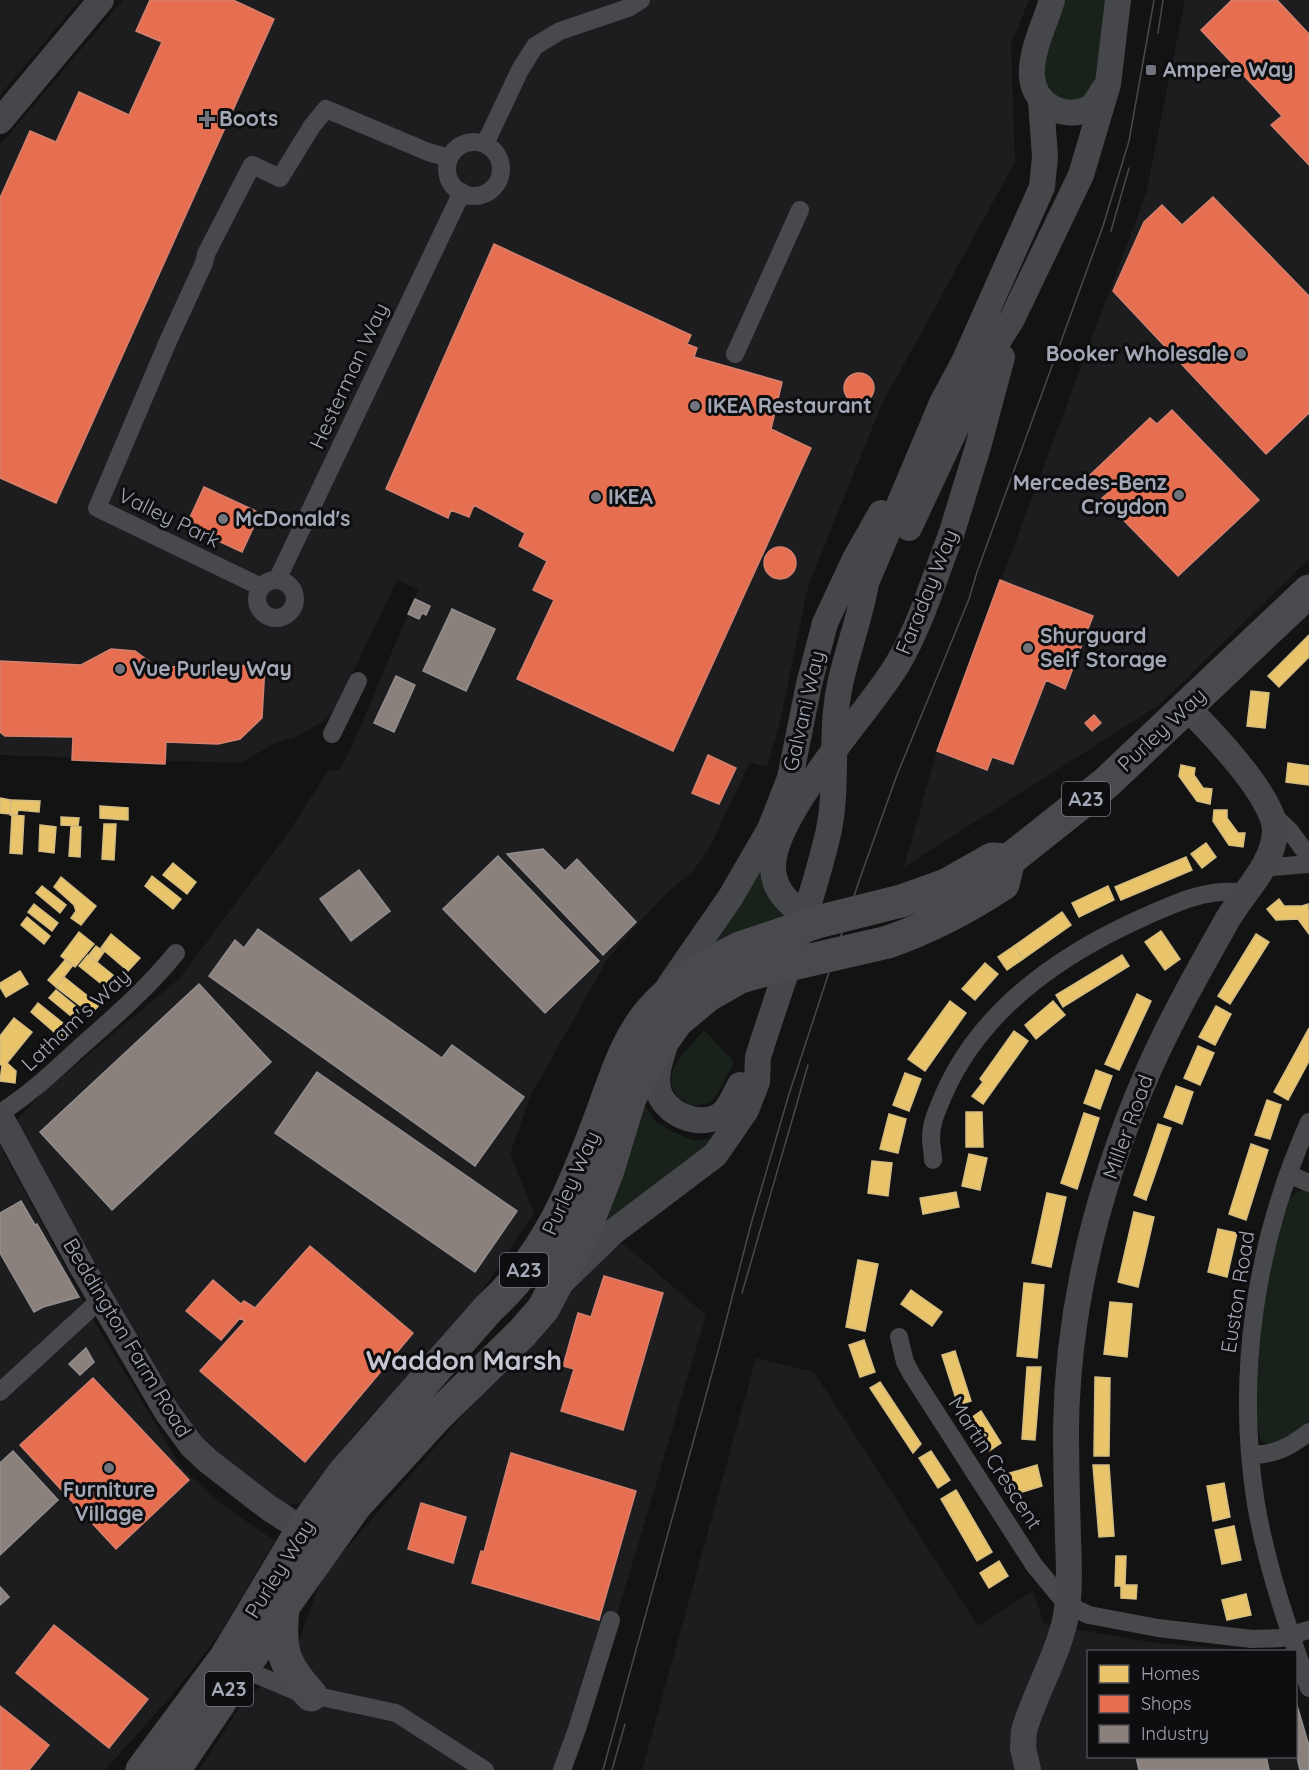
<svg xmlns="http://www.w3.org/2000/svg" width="1309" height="1770" font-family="Quicksand,sans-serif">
<rect width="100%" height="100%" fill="#131313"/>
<path fill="#1d1d1f" d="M0,0H80L0,95Z
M123,0H1029L1011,44L1015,162L881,406L808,587L779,726L767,767L750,762L709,849L693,871L670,890L632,930L607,960L531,1095L510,1154L534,1213L460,1324L363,1424L312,1487L307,1502L287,1505L241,1475L201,1443L167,1404L11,1127L41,1094L180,978L286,836L328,771L340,769L353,744L418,590L397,580L335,710L322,722L294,738L275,743L241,763L0,755V145Z
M1185,0H1309V559L1159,705L904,867L937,751L1146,194Z
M0,1146L98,1328L181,1467L220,1503L275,1541L220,1634L172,1695L105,1770H0Z
M620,1241L706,1315L571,1770H199L243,1702L293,1658L322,1576L564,1300Z
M756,1358L814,1372L978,1626L1033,1591L1044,1624L1155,1643L1260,1651L1088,1652V1756H1296V1704L1309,1749V1770H642Z"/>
<path fill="#19211b" d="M1066,0H1108C1106,23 1106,101 1075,103C1065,104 1054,94 1046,88L1043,61Z
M769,847L782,913L785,919L707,946Z
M704,1030L734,1062L719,1091L710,1103L691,1106C649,1081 683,1055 704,1030Z
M643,1103L654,1120L671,1131L693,1140L714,1139L707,1149L605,1225L602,1213Z
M1304,1190L1309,1191V1425L1270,1446L1260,1439L1257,1421V1379L1262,1307L1271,1263L1289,1200L1296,1193Z"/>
<path fill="#e9c46a" stroke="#d4bc81" stroke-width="1.5" d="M1309,635V657L1279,687L1268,676Z
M1251,691L1269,693L1265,728L1247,726Z
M1288,763L1309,766V785L1286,782Z
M1181,765L1195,768L1194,775L1203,788L1212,789L1210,804L1197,801L1179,776Z
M0,798L11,800L10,814L0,813Z
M11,800L40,801L39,812L18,810L17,815H10Z
M100,806L128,808V820L100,818Z
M1214,810H1227V818L1238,833H1245L1243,847L1229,845L1213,821Z
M12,815L24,816L22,854L10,853Z
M61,817L79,818L78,826L61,825Z
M104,824H116L114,860L102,859Z
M40,825L56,827L54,853L39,851Z
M71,826L81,827L80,857L69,856Z
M1206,843L1216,857L1202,868L1191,854Z
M1186,857L1192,870L1121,900L1115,887Z
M173,863L196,882L187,894L163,875Z
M152,876L181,899L173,909L145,886Z
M61,877L96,906L81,925L71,918L76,911L74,905L54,887Z
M42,886L66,905L60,913L36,893Z
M1108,886L1114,900L1079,917L1072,903Z
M1279,899L1284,906H1302L1308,904L1309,934L1298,919L1276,920L1267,909Z
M34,904L58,923L52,931L28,912Z
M1062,912L1071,925L1023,959L1014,946Z
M27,917L50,936L44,944L21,925Z
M1161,931L1180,959L1165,970L1145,942Z
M79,932L94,944L75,967L61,956Z
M111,934L140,958L128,971L101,948Z
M1256,934L1269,942L1230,1004L1218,996Z
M96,946L104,952L97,962L89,955Z
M1014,946L1023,959L1007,970L998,957Z
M88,955L113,975L104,986L79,966Z
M1122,955L1129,966L1063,1007L1056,995Z
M66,959L73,965L56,987L48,980Z
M985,963L998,974L975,1000L962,989Z
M20,971L28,984L6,997L0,987V983Z
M64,977L99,1005L91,1014L56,987Z
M56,990L78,1008L71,1016L49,998Z
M1137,994L1151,1001L1119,1070L1105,1064Z
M950,1001L966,1013L925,1071L908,1059Z
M1053,1001L1065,1015L1036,1039L1025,1025Z
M38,1003L69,1028L61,1038L31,1012Z
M1216,1006L1231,1014L1215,1045L1199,1037Z
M14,1018L32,1032L7,1063L16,1071L15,1083L0,1081L2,1066L0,1064V1036Z
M1309,1028V1061L1288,1100L1274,1092Z
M1014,1031L1028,1041L983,1104L972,1096L983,1082L980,1079Z
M1198,1046L1214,1053L1200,1085L1184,1078Z
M1096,1070L1112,1076L1100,1109L1084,1103Z
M905,1073L921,1079L909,1111L893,1105Z
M1176,1086L1193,1092L1182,1124L1164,1117Z
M1267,1100L1281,1105L1270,1139L1255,1135Z
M966,1112H982L983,1147H966Z
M1084,1113L1099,1118L1077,1189L1061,1183Z
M889,1114L906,1119L898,1153L880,1149Z
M1158,1124L1171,1128L1146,1200L1134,1195Z
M1251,1144L1268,1150L1246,1220L1229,1214Z
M969,1154L987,1158L980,1190L962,1186Z
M872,1161L892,1163L888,1196L868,1193Z
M956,1192L959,1207L923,1214L920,1198Z
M1047,1193L1066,1197L1051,1267L1032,1263Z
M1134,1212L1154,1217L1138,1287L1118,1282Z
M1218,1229L1237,1233L1227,1277L1208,1272Z
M858,1260L878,1264L865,1331L846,1327Z
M1024,1283L1044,1285L1037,1358L1017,1356Z
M911,1290L942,1312L932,1326L901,1304Z
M1110,1302L1132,1304L1127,1357L1104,1354Z
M864,1340L875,1372L860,1377L849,1345Z
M955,1351L971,1401L958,1405L942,1355Z
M1027,1367H1041L1035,1440L1022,1439Z
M1095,1377L1110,1378L1109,1456H1094Z
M880,1382L921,1444L913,1453L870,1388Z
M981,1411L1001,1443L989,1451L968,1420Z
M931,1451L950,1480L938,1488L919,1458Z
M1037,1465L1042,1486L1009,1496L1003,1475Z
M1093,1465H1109L1114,1536L1099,1537Z
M1224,1483L1230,1517L1213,1521L1207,1486Z
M956,1490L992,1552L977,1561L941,1499Z
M1234,1526L1241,1560L1222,1564L1215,1530Z
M1116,1556H1126L1125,1585H1137L1136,1599L1121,1598V1586H1115Z
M999,1561L1008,1576L989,1588L980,1573Z
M1246,1594L1251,1615L1227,1620L1222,1600Z"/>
<path fill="#e76f51" stroke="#d3806f" stroke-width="1.5" d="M150,0H233L274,19L56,503L0,478V198L30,131L56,142L79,92L129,115L162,42L136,31Z
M1232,0H1277L1309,34V165L1271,125L1282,116L1201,30Z
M1213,197L1309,296V413L1266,454L1113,291L1144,222L1162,205L1182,225Z
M494,244L691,335L687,344L697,348L694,357L782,382L771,429L811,448L673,751L517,679L554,600L533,590L547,561L519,546L525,533L474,505L469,517L451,510L448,518L386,489Z
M844 388a15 15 0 1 1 30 0a15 15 0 1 1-30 0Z
M1172,410L1259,500L1178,576L1102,498L1108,493L1090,475L1150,418L1157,424Z
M204,487L260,513L242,552L186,526Z
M764 563a16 16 0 1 1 32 0a16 16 0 1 1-32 0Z
M1000,580L1093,616L1065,689L1046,680L1013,764L992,757L987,770L937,751Z
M111,649L135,651L157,667L265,665L262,718L240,739L218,744L166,742L165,764L72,760L73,737L5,736L0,732V661L81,665Z
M1094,715L1101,723L1092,731L1085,723Z
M708,755L736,768L719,804L692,793Z
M310,1246L413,1333L305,1462L200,1371L245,1321L240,1318L221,1340L186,1311L213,1280L241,1304L244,1301L255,1308Z
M604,1276L663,1293L623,1430L561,1411L574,1369L563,1366L578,1313L591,1317Z
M93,1378L189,1480L116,1549L20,1445Z
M511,1453L636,1491L599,1620L472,1583L481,1551L484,1552Z
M421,1503L466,1517L453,1563L408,1549Z
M54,1625L148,1699L109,1748L16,1673Z
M0,1706L49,1745L29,1770H0Z"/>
<path fill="#8a817c" stroke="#928d8d" stroke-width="1.5" d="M415,599L430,606L426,615L422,613L419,619L408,614Z
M452,609L495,629L466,691L423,671Z
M396,676L415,685L394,732L374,723Z
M543,849L565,871L577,859L636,922L603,955L507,854Z
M498,856L599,961L545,1013L443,909Z
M359,870L390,911L351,941L320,899Z
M258,929L442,1058L452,1045L524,1097L475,1166L209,976L235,940L244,948Z
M199,984L271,1062L112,1210L40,1132Z
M317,1072L517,1211L475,1272L275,1133Z
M21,1201L35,1225L37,1224L79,1297L43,1307L34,1312L0,1253V1213Z
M86,1348L94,1362L80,1375L69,1364Z
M13,1451L58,1500L0,1555V1463Z
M0,1587L9,1597L0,1605Z
M1296,1702L1309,1746V1770H1300L1296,1752Z
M1136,1756H1266L1269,1770H1139Z"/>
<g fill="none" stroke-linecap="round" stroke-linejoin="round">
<path stroke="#47494c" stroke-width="18" d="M447 169a27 27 0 1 1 54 0a27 27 0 1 1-54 0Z
M485,144L520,70L535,46L560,31L628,8L641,0
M735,354L800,210
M277,580L462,192
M257 599a19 19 0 1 1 38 0a19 19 0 1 1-38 0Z
M261,587L97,508L169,339L204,263L206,254L252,165L280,178L312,126L326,109L428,152L449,158
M332,734L358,681
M1273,815L1290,831L1309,857
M1262,868L1309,864
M0,1113C29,1095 53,1072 78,1049C112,1019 147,989 176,953
M1309,1122C1256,1241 1235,1374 1256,1504C1267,1568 1288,1627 1309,1688
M933,1160C933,1153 931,1145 931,1138C931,1122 938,1108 944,1094C981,1009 1061,954 1144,917C1175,903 1209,887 1244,893
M1288,1174L1309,1183
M899,1337L905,1362L912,1375L1034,1565L1067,1605L1089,1615L1158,1628L1252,1639L1281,1638L1309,1630
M0,1392L100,1300
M1251,1455C1274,1455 1290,1447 1309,1432
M226,1657L243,1669L298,1692L396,1713L485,1770
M562,1770L577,1729L611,1620"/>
<path stroke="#46474b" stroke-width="26" d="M1052,0C1045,24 1030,52 1032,77C1034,105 1065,121 1090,108C1096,104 1100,95 1104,89
M0,121L101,0
M909,528L993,349L1012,319L1081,175L1108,84L1118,0
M951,535L978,447L1002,357
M669,986L730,898L770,829L790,778L809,684L825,623L855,559L881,513
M664,1048C660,1061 655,1075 658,1089C664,1115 702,1130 723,1113C731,1106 735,1094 740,1085
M0,1116L82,1267L167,1412L192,1446L208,1461L269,1508L318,1540
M565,1279L613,1232L715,1155L746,1110L757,1082L758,1057C781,983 810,910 828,834C837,794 832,752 836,711C840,667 859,626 866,583L942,403L964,362L1042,187L1045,157L1041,101
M1028,1770L1023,1748L1024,1731C1035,1692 1058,1656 1066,1616C1070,1591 1069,1564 1068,1538C1067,1501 1066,1464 1066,1427C1068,1303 1100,1180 1150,1067C1172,1018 1199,970 1225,924C1240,895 1273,867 1275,832C1277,800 1210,730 1187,708"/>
<path stroke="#4a4a4e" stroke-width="33" d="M901,901L946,885L992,859L1009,860
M888,942C931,927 965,909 1003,884L1009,860L1106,783L1309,591
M283,1607C279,1649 282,1664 311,1695
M252,1655L283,1607L355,1506L437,1416L522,1333L543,1309L583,1234L608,1170L630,1098L653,1055L677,1021L707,996L740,977
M142,1770L226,1657L302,1530L343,1474L489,1308C548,1255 575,1186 602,1113C615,1078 626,1040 651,1011C676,982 707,965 740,948
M174,1770L220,1702"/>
<path stroke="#47494c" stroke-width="1.5" d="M1158,33L1163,0
M1111,231L1129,168
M742,1293L808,1065
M603,1770L720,1344L751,1224L789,1094L859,881L897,775L969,599L977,572L1103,226L1129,141L1154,0
M612,1770L625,1724"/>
<path stroke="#46474b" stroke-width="26" d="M817,922C796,911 774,895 773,869C770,817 868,713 897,665C921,625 934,578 951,535"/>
<path stroke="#4a4a4e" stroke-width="33" d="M740,948L817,922L901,901
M740,977L758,972L888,942"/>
</g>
<g fill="#71747d" stroke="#0e0d0f" stroke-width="2">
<rect x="1145" y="64" width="12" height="12" rx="3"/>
<path d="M204 110h6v6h6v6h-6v6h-6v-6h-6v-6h6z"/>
<circle cx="1241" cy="354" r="6"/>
<circle cx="695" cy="406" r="6"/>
<circle cx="1179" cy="495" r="6"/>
<circle cx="596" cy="497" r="6"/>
<circle cx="223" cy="519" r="6"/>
<circle cx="1028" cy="648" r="6"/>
<circle cx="120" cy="669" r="6"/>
<circle cx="109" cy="1468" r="6"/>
</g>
<g text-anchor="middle" stroke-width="6" stroke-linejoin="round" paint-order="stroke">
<g fill="#0e0d0f" stroke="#767a84" stroke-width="1.5">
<rect x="1062" y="782" width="48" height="34" rx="4.5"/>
<rect x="500" y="1253" width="48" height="34" rx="4.5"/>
<rect x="205" y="1672" width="48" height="34" rx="4.5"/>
</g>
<g font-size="20" font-weight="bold" fill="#a3a8b6">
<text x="1086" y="806">A23</text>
<text x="524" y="1277">A23</text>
<text x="229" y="1696">A23</text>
</g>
<g font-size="21" font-weight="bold" fill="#a3a8b6" stroke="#0e0d0f" text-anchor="start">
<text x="1163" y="77">Ampere Way</text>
<text x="219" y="126">Boots</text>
<text x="1229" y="361" text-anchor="end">Booker Wholesale</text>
<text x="707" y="413">IKEA Restaurant</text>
<text x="1167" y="490" text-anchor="end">Mercedes-Benz<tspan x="1167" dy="24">Croydon</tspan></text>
<text x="608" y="504">IKEA</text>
<text x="235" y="526">McDonald's</text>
<text x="1040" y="643">Shurguard<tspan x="1040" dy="24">Self Storage</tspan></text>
<text x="132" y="676">Vue Purley Way</text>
<text x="109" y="1497" text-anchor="middle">Furniture<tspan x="109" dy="24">Village</tspan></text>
</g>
<g font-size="21" fill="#a3a8b6" stroke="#0e0d0f">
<text transform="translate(349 376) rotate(-65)" y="7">Hesterman Way</text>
<text transform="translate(169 518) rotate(26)" y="7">Valley Park</text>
<text transform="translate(927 592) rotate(-68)" y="7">Faraday Way</text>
<text transform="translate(804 711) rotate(-77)" y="7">Galvani Way</text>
<text transform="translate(1162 730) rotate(-43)" y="7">Purley Way</text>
<text transform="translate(76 1020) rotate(-43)" y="7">Latham's Way</text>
<text transform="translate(1128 1127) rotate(-70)" y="7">Miller Road</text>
<text transform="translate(571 1183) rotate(-66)" y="7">Purley Way</text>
<text transform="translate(1238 1292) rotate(-81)" y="7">Euston Road</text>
<text transform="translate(127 1338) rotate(59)" y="7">Beddington Farm Road</text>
<text transform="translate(995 1463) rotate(57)" y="7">Martin Crescent</text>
<text transform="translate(280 1569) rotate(-58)" y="7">Purley Way</text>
</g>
<g font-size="27" font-weight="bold" fill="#c4c7d2" stroke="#0e0d0f">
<text x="464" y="1370">Waddon Marsh</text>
</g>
</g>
<rect x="1087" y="1650" width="210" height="108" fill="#0e0d0f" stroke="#4a4b52" stroke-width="1.5"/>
<rect x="1099" y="1665" width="30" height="18" fill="#e9c46a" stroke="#4a4b52" stroke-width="1.5"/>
<text x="1141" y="1680" font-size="18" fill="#a3a8b6">Homes</text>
<rect x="1099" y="1695" width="30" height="18" fill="#e76f51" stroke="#4a4b52" stroke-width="1.5"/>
<text x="1141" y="1710" font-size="18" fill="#a3a8b6">Shops</text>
<rect x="1099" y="1725" width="30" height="18" fill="#8a817c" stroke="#4a4b52" stroke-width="1.5"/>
<text x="1141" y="1740" font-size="18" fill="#a3a8b6">Industry</text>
</svg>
